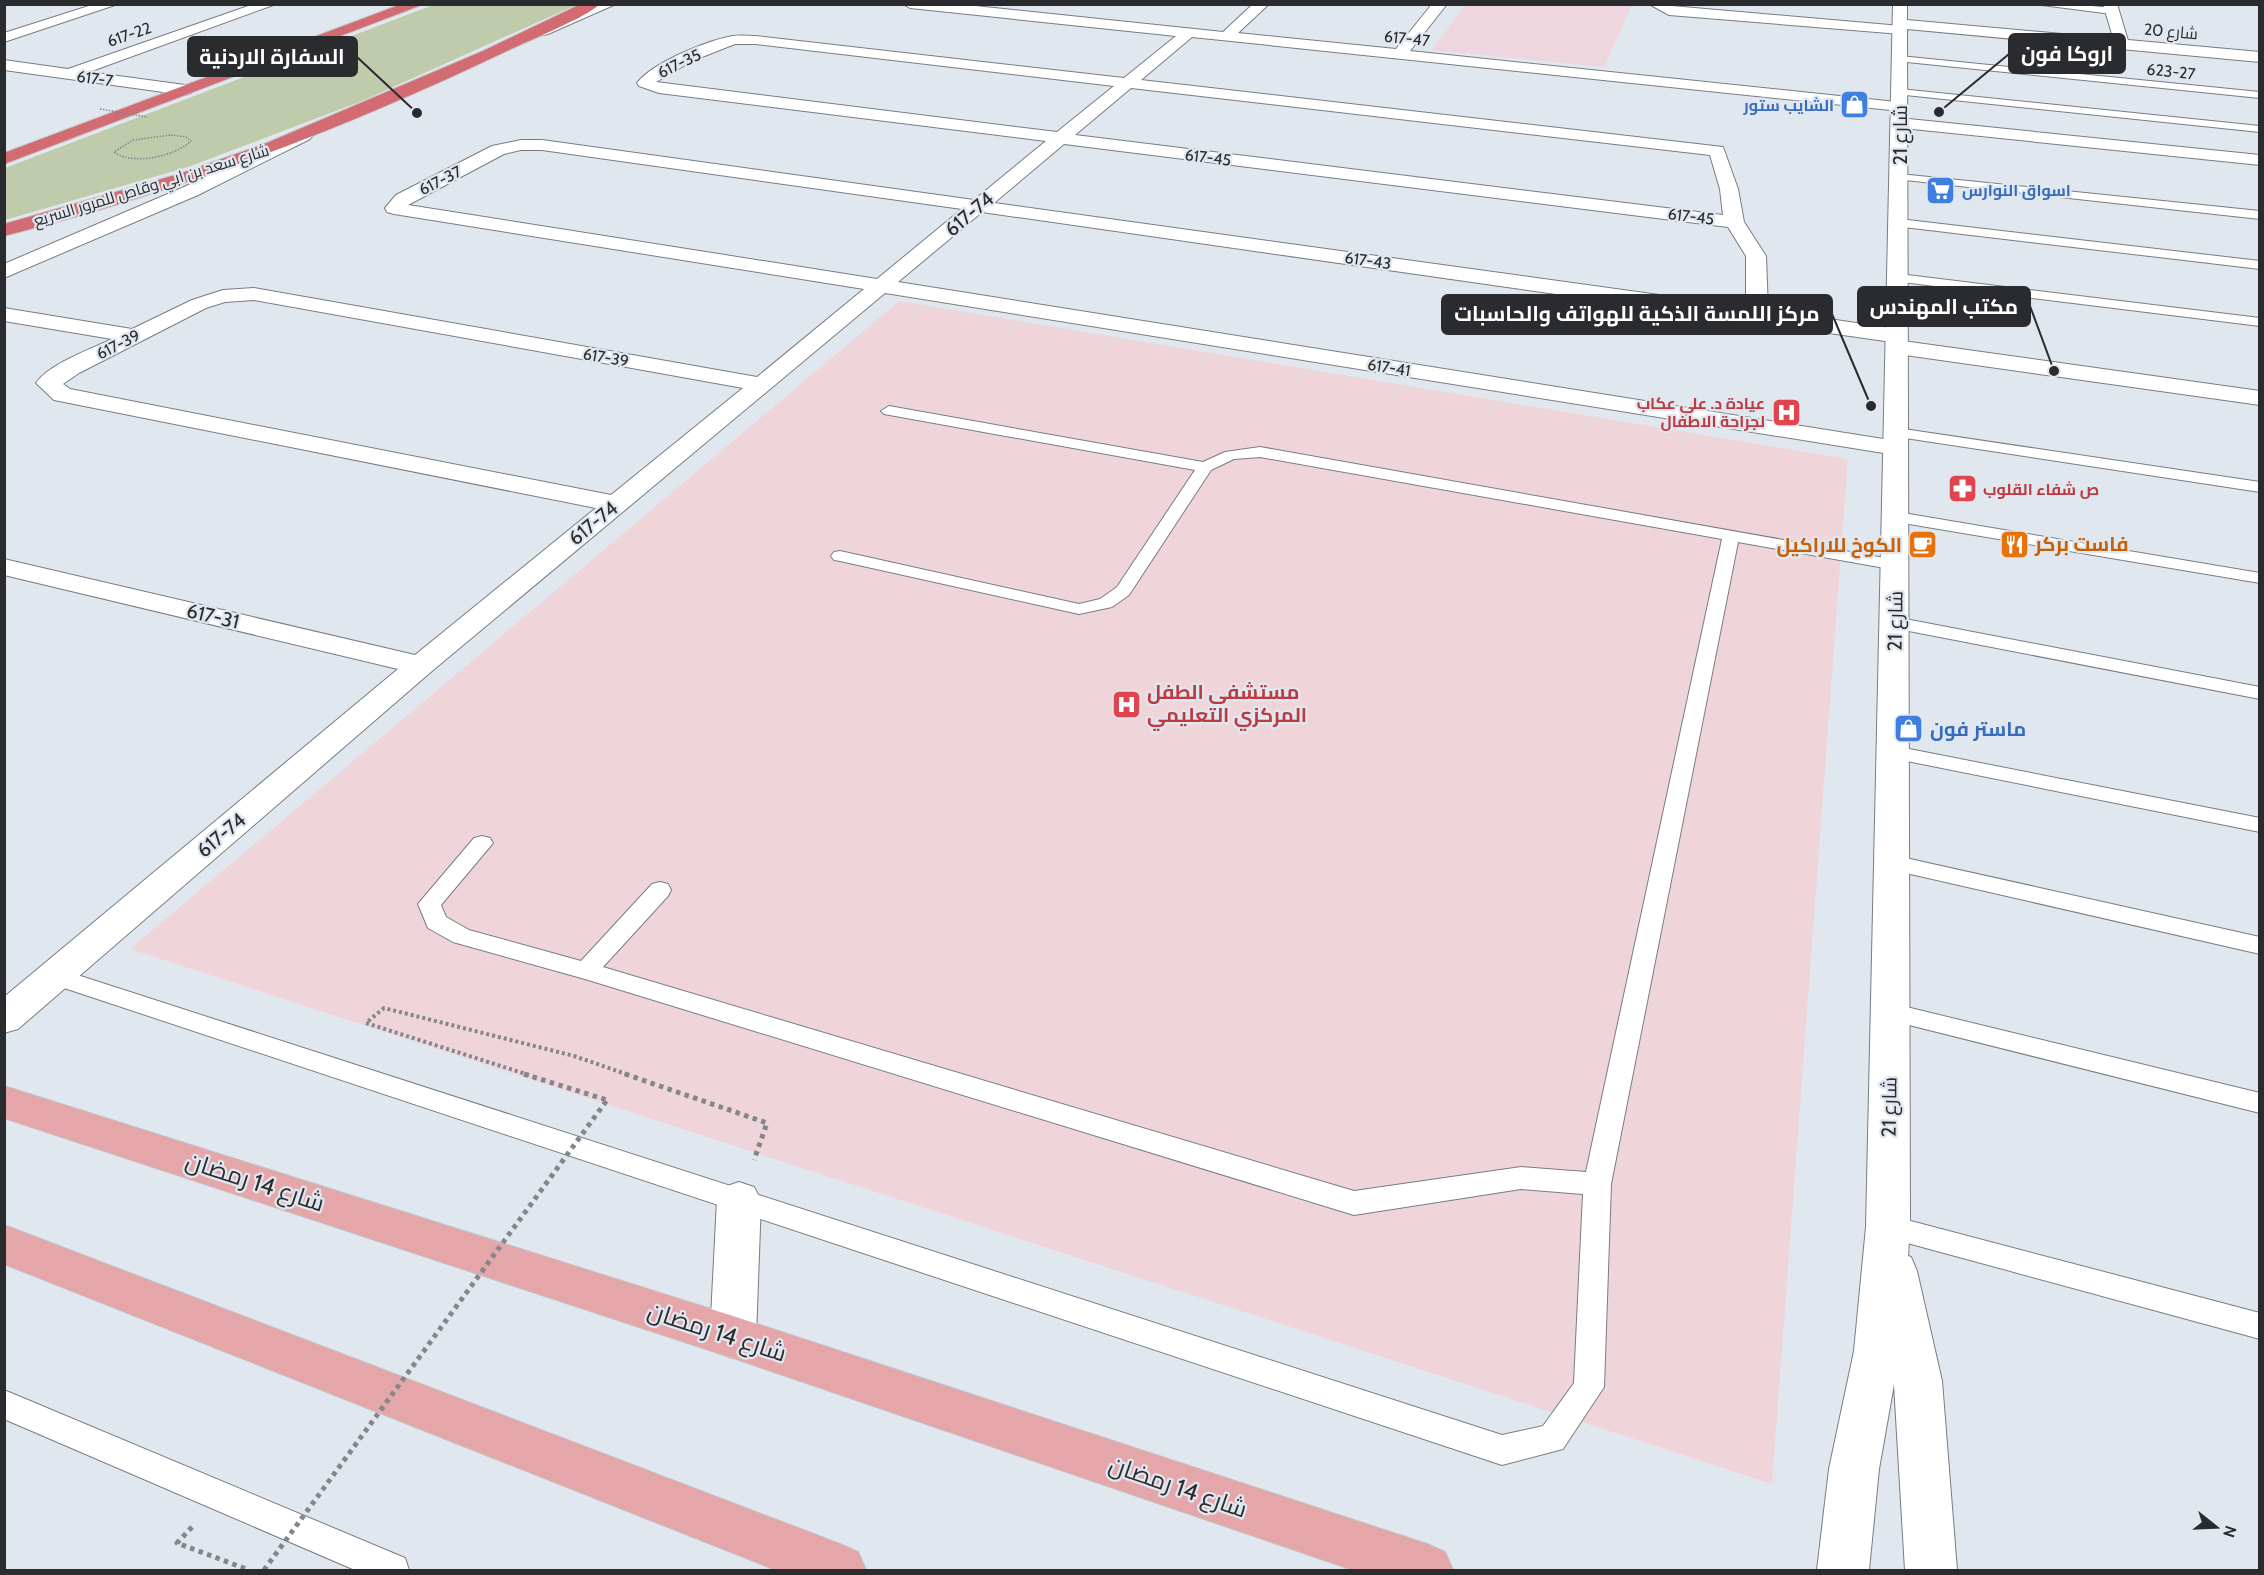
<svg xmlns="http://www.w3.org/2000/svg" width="2264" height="1575" font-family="Cabin,Cairo,sans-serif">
<rect width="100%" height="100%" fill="#e1e7ee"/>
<path fill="#eed5de" d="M1466,5H1632L1604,67L1432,50Z"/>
<path fill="#efd5da" d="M899,301L1848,459L1772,1484L130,949Z"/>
<path fill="#bfcbab" d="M433,5H576L362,101L188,167L5,220V168Z"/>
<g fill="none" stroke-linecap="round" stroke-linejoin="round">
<defs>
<path id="lane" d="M2034,4H2071L2112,8L2116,11L2112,14Z
M1900,56L2260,92V98L1897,61L1895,59Z
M1900,89L2260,126V132L1896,94L1895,92Z
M1900,174L2260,211V219L1896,179L1894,177Z
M1899,219L2260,261V269L1895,226V220Z
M1899,274L2260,318V326L1894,281L1892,278Z
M889,406L1203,462L1225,452L1260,447L1896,560L1902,561L1905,565L1902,569L1896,570L1738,542L1611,1184L1604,1387L1563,1449L1502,1465L46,982L42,976L46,970L54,967L62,970L1502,1435L1543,1426L1574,1383L1583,1194L1521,1189L1354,1215L585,979L453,942L428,928L418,904L474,838L482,836L490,838L493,843L441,905L446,917L469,930L581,961L652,884L660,882L668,884L671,890L668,896L603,967L1354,1191L1521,1167L1586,1172L1722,539L1260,457L1234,459L1211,470L1129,595L1112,607L1079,614L840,561L834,560L831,556L834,552L840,551L1079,604L1100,599L1117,587L1195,470L884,414L881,411Z
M1897,428L2260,482V492L1892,436L1889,433L1892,430Z
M1897,512L2260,573V583L1891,521L1889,517Z
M1895,617L2260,687V699L1888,627L1886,623L1888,619Z
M1894,746L2260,818V832L1887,757L1884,752L1887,747Z
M1892,855L2260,937V954L1884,868L1881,863L1884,858Z
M1890,1003L2260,1093V1113L1881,1018L1878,1012L1881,1006Z
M1888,1215L2260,1313V1339L1878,1235L1874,1227L1878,1219Z
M4,1390L405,1558L409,1570H355L4,1419Z"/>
<path id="street" d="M95,4H118L4,42V33Z
M254,4H276L89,72L185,85L193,90L191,93L185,95L4,70V60L68,69Z
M903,4H956L1223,32L1253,4H1269L1238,33L1396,49L1432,4H1447L1410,51L1906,103L1908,106L1900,111L1192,37L1141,80L1723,147L1738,189L1744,222L1766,256L1768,310L1897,329L1905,331L1908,336L1903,341L2260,391V405L1898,354L1890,352L1887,347L1892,342L982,212L898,282L1896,441L1905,443L1908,448L1905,453L1896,455L885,293L432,671L18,1029L4,1033V997L398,669L4,575V559L415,655L596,508L54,400L36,383C49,364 91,349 112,339L4,321V308L132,329L192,300L223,290L254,288L757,377L864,289L394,214L387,212L385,208L396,195L492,146L521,140H542L974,200L1046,141L659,93L639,86L637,83C652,63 708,40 733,36C740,35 748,36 756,36L1124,78L1176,36L910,8ZM735,44H756L1114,86L1057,132L656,82L692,61ZM1131,88L1710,155L1720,189L1723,215L1075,135ZM1064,144L1728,227L1746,256V307L994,203ZM521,150H542L962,209L877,279L408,205L504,154ZM254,300L743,388L611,495L70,389L63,384L79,373L206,308L225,302Z
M1649,4L1901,26L1908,30L1901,34L1669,15Z
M2103,4H2117L2129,44L2127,47H2117L2115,44Z
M1899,118L2260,155V165L1893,127L1891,123Z
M739,1182L754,1187L761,1200L756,1337L749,1352L733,1358L717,1352L710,1337L717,1200L724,1187Z"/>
<path id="secondary" d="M596,4H616L548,34L543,35L536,31L538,28Z
M1893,4H1907V20L2260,52V62L1907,29L1910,1227L1908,1256L1911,1257L1917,1271L1942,1381L1957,1570H1905L1894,1384L1879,1469L1869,1570H1817L1829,1469L1854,1351L1866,1227Z
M304,130L310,131L313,135L310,139L198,195L4,278V264L184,187Z"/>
<path id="primary" d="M4,1086L733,1316L1427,1544L1445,1552L1453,1570H1353L733,1358L4,1118Z
M4,1225L840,1544L858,1552L866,1570H776L4,1264Z"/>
<path id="highway" d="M402,4H424L4,164V153Z
M581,4H600C587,17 530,40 511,49C348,127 180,192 4,236V224L179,174L262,145L483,51Z"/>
</defs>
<use href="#lane" stroke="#787d84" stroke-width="2"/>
<use href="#street" stroke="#787d84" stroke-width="2"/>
<use href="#secondary" stroke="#787d84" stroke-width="2"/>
<use href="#primary" stroke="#c3c4c4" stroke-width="2"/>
<use href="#highway" stroke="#c3c4c4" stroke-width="2"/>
<path stroke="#83878c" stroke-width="1.5" stroke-dasharray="1.5 1.5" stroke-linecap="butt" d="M171,135L186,137L191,141C176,156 132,166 114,152L133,140Z"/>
<path stroke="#83878c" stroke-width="4" stroke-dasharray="3 3" stroke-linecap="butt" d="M529,1075L366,1023L384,1008L574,1056L629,1075"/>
<path stroke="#83878c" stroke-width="5" stroke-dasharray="4.5 4.5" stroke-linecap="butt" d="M524,1074L607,1100
M625,1074L767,1123L754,1160
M192,1527L177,1543L249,1570"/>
<use href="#lane" fill="#fff" fill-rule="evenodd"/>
<use href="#street" fill="#fff" fill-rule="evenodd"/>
<use href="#secondary" fill="#fff" fill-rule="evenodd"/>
<use href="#primary" fill="#e5a6aa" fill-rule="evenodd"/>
<use href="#highway" fill="#d36b72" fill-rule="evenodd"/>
<path stroke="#83878c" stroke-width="1.5" stroke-dasharray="1.5 1.5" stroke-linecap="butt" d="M100,109L148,117"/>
<path stroke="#83878c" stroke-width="5" stroke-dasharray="4.5 4.5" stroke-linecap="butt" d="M264,1570L607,1100"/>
</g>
<defs>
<symbol id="shop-square" viewBox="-11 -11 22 22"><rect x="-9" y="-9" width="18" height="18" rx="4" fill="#3f7fe0" stroke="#e1e7ee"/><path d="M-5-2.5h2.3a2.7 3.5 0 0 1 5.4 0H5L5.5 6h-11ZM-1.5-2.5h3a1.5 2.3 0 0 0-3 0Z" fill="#fff"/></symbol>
<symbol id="supermarket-square" viewBox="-11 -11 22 22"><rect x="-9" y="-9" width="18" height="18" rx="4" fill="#3f7fe0" stroke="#e1e7ee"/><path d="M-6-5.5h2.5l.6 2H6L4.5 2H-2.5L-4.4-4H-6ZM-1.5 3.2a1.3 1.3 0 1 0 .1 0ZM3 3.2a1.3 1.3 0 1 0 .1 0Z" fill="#fff"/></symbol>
<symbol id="hospital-square" viewBox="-11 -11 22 22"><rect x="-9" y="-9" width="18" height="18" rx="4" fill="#e0444e" stroke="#e1e7ee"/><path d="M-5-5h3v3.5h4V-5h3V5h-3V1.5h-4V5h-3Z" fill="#fff"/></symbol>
<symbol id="pharmacy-square" viewBox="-11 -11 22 22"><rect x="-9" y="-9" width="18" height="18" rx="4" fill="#e0444e" stroke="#e1e7ee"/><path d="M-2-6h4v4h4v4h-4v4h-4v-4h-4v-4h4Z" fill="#fff"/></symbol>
<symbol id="restaurant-square" viewBox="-11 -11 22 22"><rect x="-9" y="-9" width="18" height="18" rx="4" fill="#e8710a" stroke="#e1e7ee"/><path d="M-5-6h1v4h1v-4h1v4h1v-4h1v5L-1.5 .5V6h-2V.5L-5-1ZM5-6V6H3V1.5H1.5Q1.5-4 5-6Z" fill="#fff"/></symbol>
<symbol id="cafe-square" viewBox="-11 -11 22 22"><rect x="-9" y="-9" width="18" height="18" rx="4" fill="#e8710a" stroke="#e1e7ee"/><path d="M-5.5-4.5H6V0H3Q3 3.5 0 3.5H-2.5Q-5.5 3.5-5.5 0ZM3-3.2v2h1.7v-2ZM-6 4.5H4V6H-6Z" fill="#fff"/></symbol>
</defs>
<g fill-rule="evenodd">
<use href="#shop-square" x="1838" y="88" width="33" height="33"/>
<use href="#supermarket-square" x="1924" y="174" width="33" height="33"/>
<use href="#hospital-square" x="1770" y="396" width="33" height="33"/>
<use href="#pharmacy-square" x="1946" y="472" width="33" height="33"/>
<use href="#restaurant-square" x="1998" y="528" width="33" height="33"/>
<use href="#cafe-square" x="1906" y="528" width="33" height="33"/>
<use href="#hospital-square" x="1110" y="688" width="33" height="33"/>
<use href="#shop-square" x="1892" y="712" width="33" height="33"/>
</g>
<g text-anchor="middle" stroke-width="4.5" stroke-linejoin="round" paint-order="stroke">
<g font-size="16" fill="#292b2e" stroke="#e1e7ee">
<text transform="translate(2171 31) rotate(5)" y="6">شارع 20</text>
<text transform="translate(129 34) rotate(-19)" y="6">617-22</text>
<text transform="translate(1407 38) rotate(6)" y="6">617-47</text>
<text transform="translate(679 63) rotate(-26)" y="6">617-35</text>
<text transform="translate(2171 71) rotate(6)" y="6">623-27</text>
<text transform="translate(95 78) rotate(8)" y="6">617-7</text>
<text transform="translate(1208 157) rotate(7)" y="6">617-45</text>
<text transform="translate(440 180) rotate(-27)" y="6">617-37</text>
<text transform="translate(151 185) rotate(-17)" y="6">شارع سعد بن ابي وقاص للمرور السريع</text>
<text transform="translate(1691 216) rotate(7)" y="6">617-45</text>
<text transform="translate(1368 260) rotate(8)" y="6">617-43</text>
<text transform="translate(118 344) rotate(-27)" y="6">617-39</text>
<text transform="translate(606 357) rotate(10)" y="6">617-39</text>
<text transform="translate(1389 367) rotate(9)" y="6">617-41</text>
</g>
<g font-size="16" font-weight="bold" fill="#366cbe" stroke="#e1e7ee" text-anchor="end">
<text x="1834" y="111">الشايب ستور</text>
<text x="1962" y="196" text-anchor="start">اسواق النوارس</text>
</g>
<g font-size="16" font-weight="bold" fill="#be3a42" stroke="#e1e7ee" text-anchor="end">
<text x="1765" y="409">عيادة د. علي عكاب<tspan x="1765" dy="18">لجراحة الاطفال</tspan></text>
<text x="1983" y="495" text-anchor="start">ص شفاء القلوب</text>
</g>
<g font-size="20" fill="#292b2e" stroke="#e1e7ee">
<text transform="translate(1900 135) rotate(-90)" y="7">شارع 21</text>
<text transform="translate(969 214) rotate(-40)" y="7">617-74</text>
<text transform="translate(593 523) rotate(-39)" y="7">617-74</text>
<text transform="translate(213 616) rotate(13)" y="7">617-31</text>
<text transform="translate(1895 621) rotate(-89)" y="7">شارع 21</text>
<text transform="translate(221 835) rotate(-40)" y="7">617-74</text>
<text transform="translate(1889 1107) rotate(-89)" y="7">شارع 21</text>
</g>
<g font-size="20" font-weight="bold" fill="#c56008" stroke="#e1e7ee" text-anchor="start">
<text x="2035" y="551">فاست بركر</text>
<text x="1902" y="552" text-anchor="end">الكوخ للاراكيل</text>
</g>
<g font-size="20" font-weight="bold" fill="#be3a42" stroke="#e1e7ee" text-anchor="start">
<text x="1147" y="699">مستشفى الطفل<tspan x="1147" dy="23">المركزي التعليمي</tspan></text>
</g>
<g font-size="20" font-weight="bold" fill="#366cbe" stroke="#e1e7ee" text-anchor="start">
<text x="1930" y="736">ماستر فون</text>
</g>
<g font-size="24" fill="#292b2e" stroke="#e1e7ee">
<text transform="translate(255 1182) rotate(18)" y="8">شارع 14 رمضان</text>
<text transform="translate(717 1332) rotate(18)" y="8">شارع 14 رمضان</text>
<text transform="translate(1178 1487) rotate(19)" y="8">شارع 14 رمضان</text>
</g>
</g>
<path fill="none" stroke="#292b2e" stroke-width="2" d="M1939 112L2009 54M417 113L357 57M2054 371L2030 306M1871 406L1832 314"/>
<g fill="#292b2e" stroke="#e1e7ee" stroke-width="2">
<circle cx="1939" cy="112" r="6"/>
<circle cx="417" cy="113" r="6"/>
<circle cx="2054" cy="371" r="6"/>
<circle cx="1871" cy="406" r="6"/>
</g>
<g fill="#292b2e" stroke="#292b2e" stroke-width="2">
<rect x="2009" y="34" width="116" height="39" rx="6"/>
<rect x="188" y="37" width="169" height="39" rx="6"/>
<rect x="1858" y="287" width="172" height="39" rx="6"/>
<rect x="1442" y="295" width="390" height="39" rx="6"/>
</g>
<g font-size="21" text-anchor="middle" font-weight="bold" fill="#fff">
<text x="2067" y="61">اروكا فون</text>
<text x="272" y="64">السفارة الاردنية</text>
<text x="1944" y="314">مكتب المهندس</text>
<text x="1637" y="321">مركز اللمسة الذكية للهواتف والحاسبات</text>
</g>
<rect width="2264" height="1575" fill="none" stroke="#292b2e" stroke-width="12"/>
<g transform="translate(2216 1527) rotate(108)" stroke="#e1e7ee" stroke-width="4.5" paint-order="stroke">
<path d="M0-4.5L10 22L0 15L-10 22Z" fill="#292b2e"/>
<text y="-9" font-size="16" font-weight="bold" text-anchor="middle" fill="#292b2e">N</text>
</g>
</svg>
